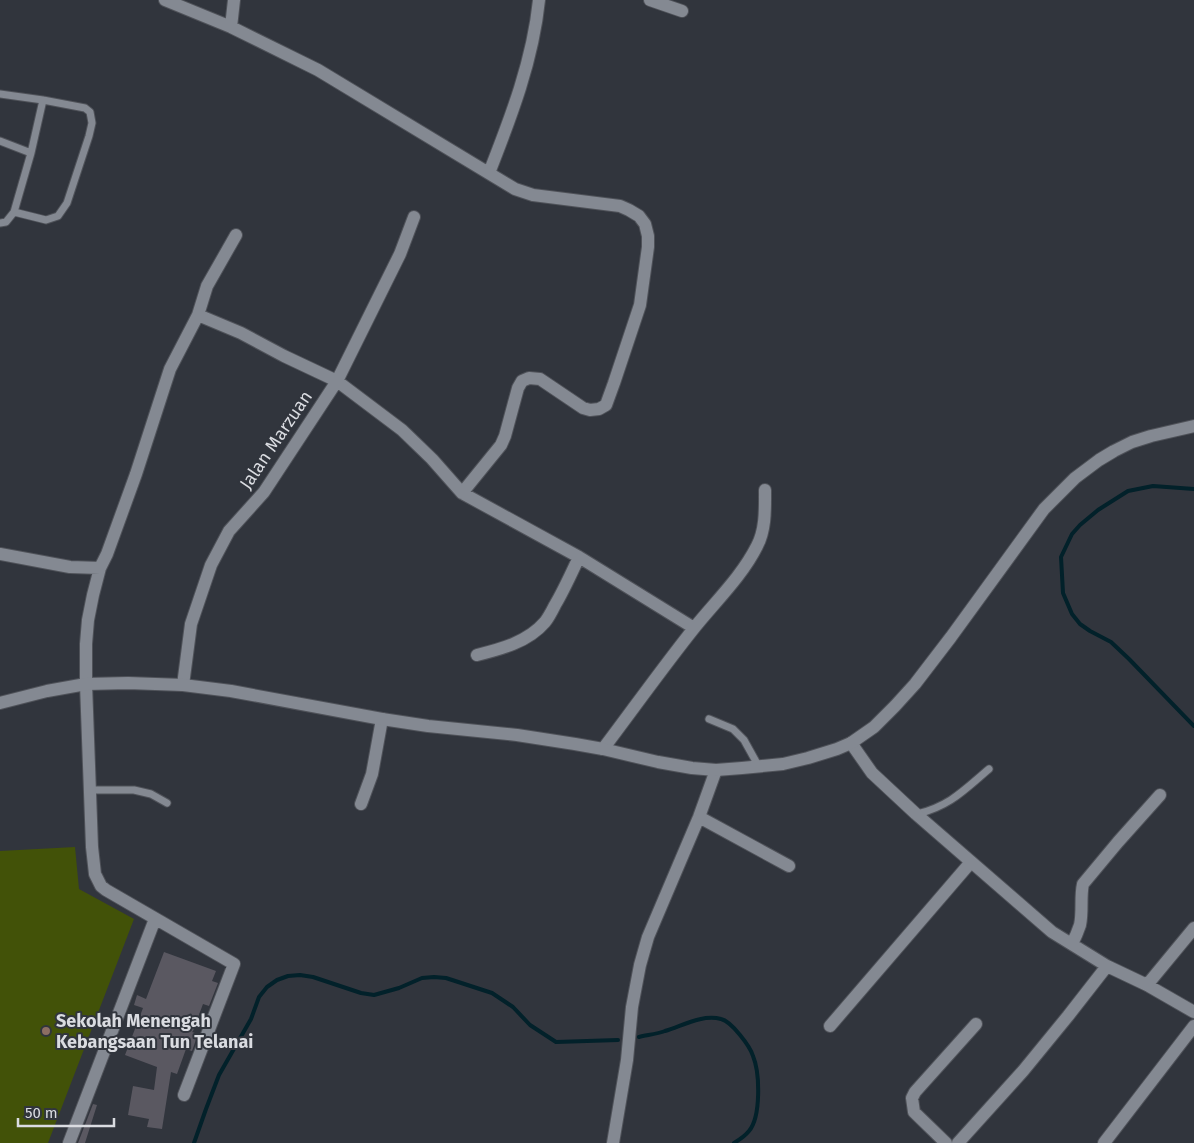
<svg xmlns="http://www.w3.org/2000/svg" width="1194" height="1143" font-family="'Fira Sans',sans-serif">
<rect width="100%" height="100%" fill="#31353d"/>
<path fill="#425208" d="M75,847L79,889L134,919L48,1143H0V851Z"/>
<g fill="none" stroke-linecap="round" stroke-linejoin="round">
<path stroke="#02212a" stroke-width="4" d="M1194,489L1153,486L1128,491L1098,510L1080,525L1072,534L1061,557L1063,593L1072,614L1080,624L1090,631L1111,642L1129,659L1194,726
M639,1037C647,1035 657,1034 665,1031C682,1026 702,1014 721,1019C731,1021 750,1046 753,1056C760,1073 761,1117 749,1131C745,1136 739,1140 734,1143
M194,1143L206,1109L219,1075L251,1019L259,997L267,987L277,980L288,976L300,975L313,977L361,993L374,995L399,988L422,978L434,977L446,978L492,993L513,1007L530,1025L556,1042L618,1040"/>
</g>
<path fill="#5a5861" d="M164,952L216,971L212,981L218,983L209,1006L203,1004L193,1031L192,1032L198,1034L192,1051L186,1049L177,1074L171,1072L162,1129L147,1127L149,1119L128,1115L133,1086L154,1090L157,1067L125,1055L143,1008L134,1005L137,995L146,999Z
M93,1104L97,1105L85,1143H78Z"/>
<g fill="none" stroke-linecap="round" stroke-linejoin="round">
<defs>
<path id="service" d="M0,94L43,100L85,108L90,112L92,123L89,136L67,203L58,216L46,220L14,212L31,153L43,100
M0,141L31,153
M0,223L6,222L14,212
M709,719L733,729L744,740L759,767
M90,790H134L151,794L167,803
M917,814C950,806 964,790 989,769"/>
<path id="minor" d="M165,0L231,27L318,70L515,189L533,195L620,206L629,210L639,216L645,224L648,236V247L640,305L614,383L606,405L599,409L590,410L583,408L540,379L529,378L522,381L518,388L505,436L501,445L462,493
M650,0L682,11
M231,27L234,0
M489,173C511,117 533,60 539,0
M198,315L241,333L284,356L337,381L402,430L432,459L462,493L579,557L694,628
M0,554L70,567L100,568
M477,655C501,649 528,642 545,622C549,617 552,611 555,605C564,590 571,574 579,557
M183,685L191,624L211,565L229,531L264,492L337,381L400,254L414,217
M851,743L872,773L916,814L1052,932L1107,966L1147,985L1194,1012
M603,749C634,708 663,667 695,627C716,601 742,576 757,546C766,529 765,508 765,490
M361,804L372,774L382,719
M699,817L789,866
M1072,944C1075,938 1078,931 1080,925C1083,911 1080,897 1083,884L1118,842L1160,795
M1147,985L1194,928
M830,1026L971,862
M184,1095L234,964L106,890L101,886L95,874L92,847L86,684V644L88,620L93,595L100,568L107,554L136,474L170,369L198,315L207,286L236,235
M69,1143L155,919
M613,1143L627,1060L632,1007L640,965L648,937L699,817L716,770
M946,1143L914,1112L912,1098L915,1092L976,1024
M958,1143L1023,1071L1068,1016L1107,966
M1104,1143L1194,1026"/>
<path id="tertiary" d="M0,703L47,691L86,684L128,683L183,685L231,691L382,719L428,726L517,735L575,744L603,749L658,762L692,768L716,770L742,768L783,764L808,758L837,749L851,743L874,727L895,706L915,684L951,637L1044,509L1075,478L1099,460L1114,451L1132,442L1151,436L1194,426"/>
</defs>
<use href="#service" stroke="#4f5259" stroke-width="9"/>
<use href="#minor" stroke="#4f5259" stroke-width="14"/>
<use href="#tertiary" stroke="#4f5259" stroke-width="14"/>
<use href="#service" stroke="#848992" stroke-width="7"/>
<use href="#minor" stroke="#848992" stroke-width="12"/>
<use href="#tertiary" stroke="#848992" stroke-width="12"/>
</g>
<circle fill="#8d6e63" stroke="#31353d" stroke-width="2" cx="46" cy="1031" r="5"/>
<g text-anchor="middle" stroke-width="4" stroke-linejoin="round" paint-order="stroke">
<g font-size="18" fill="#dadce1" stroke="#31353d">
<text transform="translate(276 440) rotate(-56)" y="6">Jalan Marzuan</text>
</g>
<g font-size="18" font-weight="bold" fill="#dadce1" stroke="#31353d" text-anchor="start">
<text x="56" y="1027">Sekolah Menengah<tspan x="56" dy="21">Kebangsaan Tun Telanai</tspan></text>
</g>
</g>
<path d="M18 1118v8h96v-8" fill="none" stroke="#dadce1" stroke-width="2.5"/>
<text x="25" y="1118" font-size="15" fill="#dadce1" stroke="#31353d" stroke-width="4" paint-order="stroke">50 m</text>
</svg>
